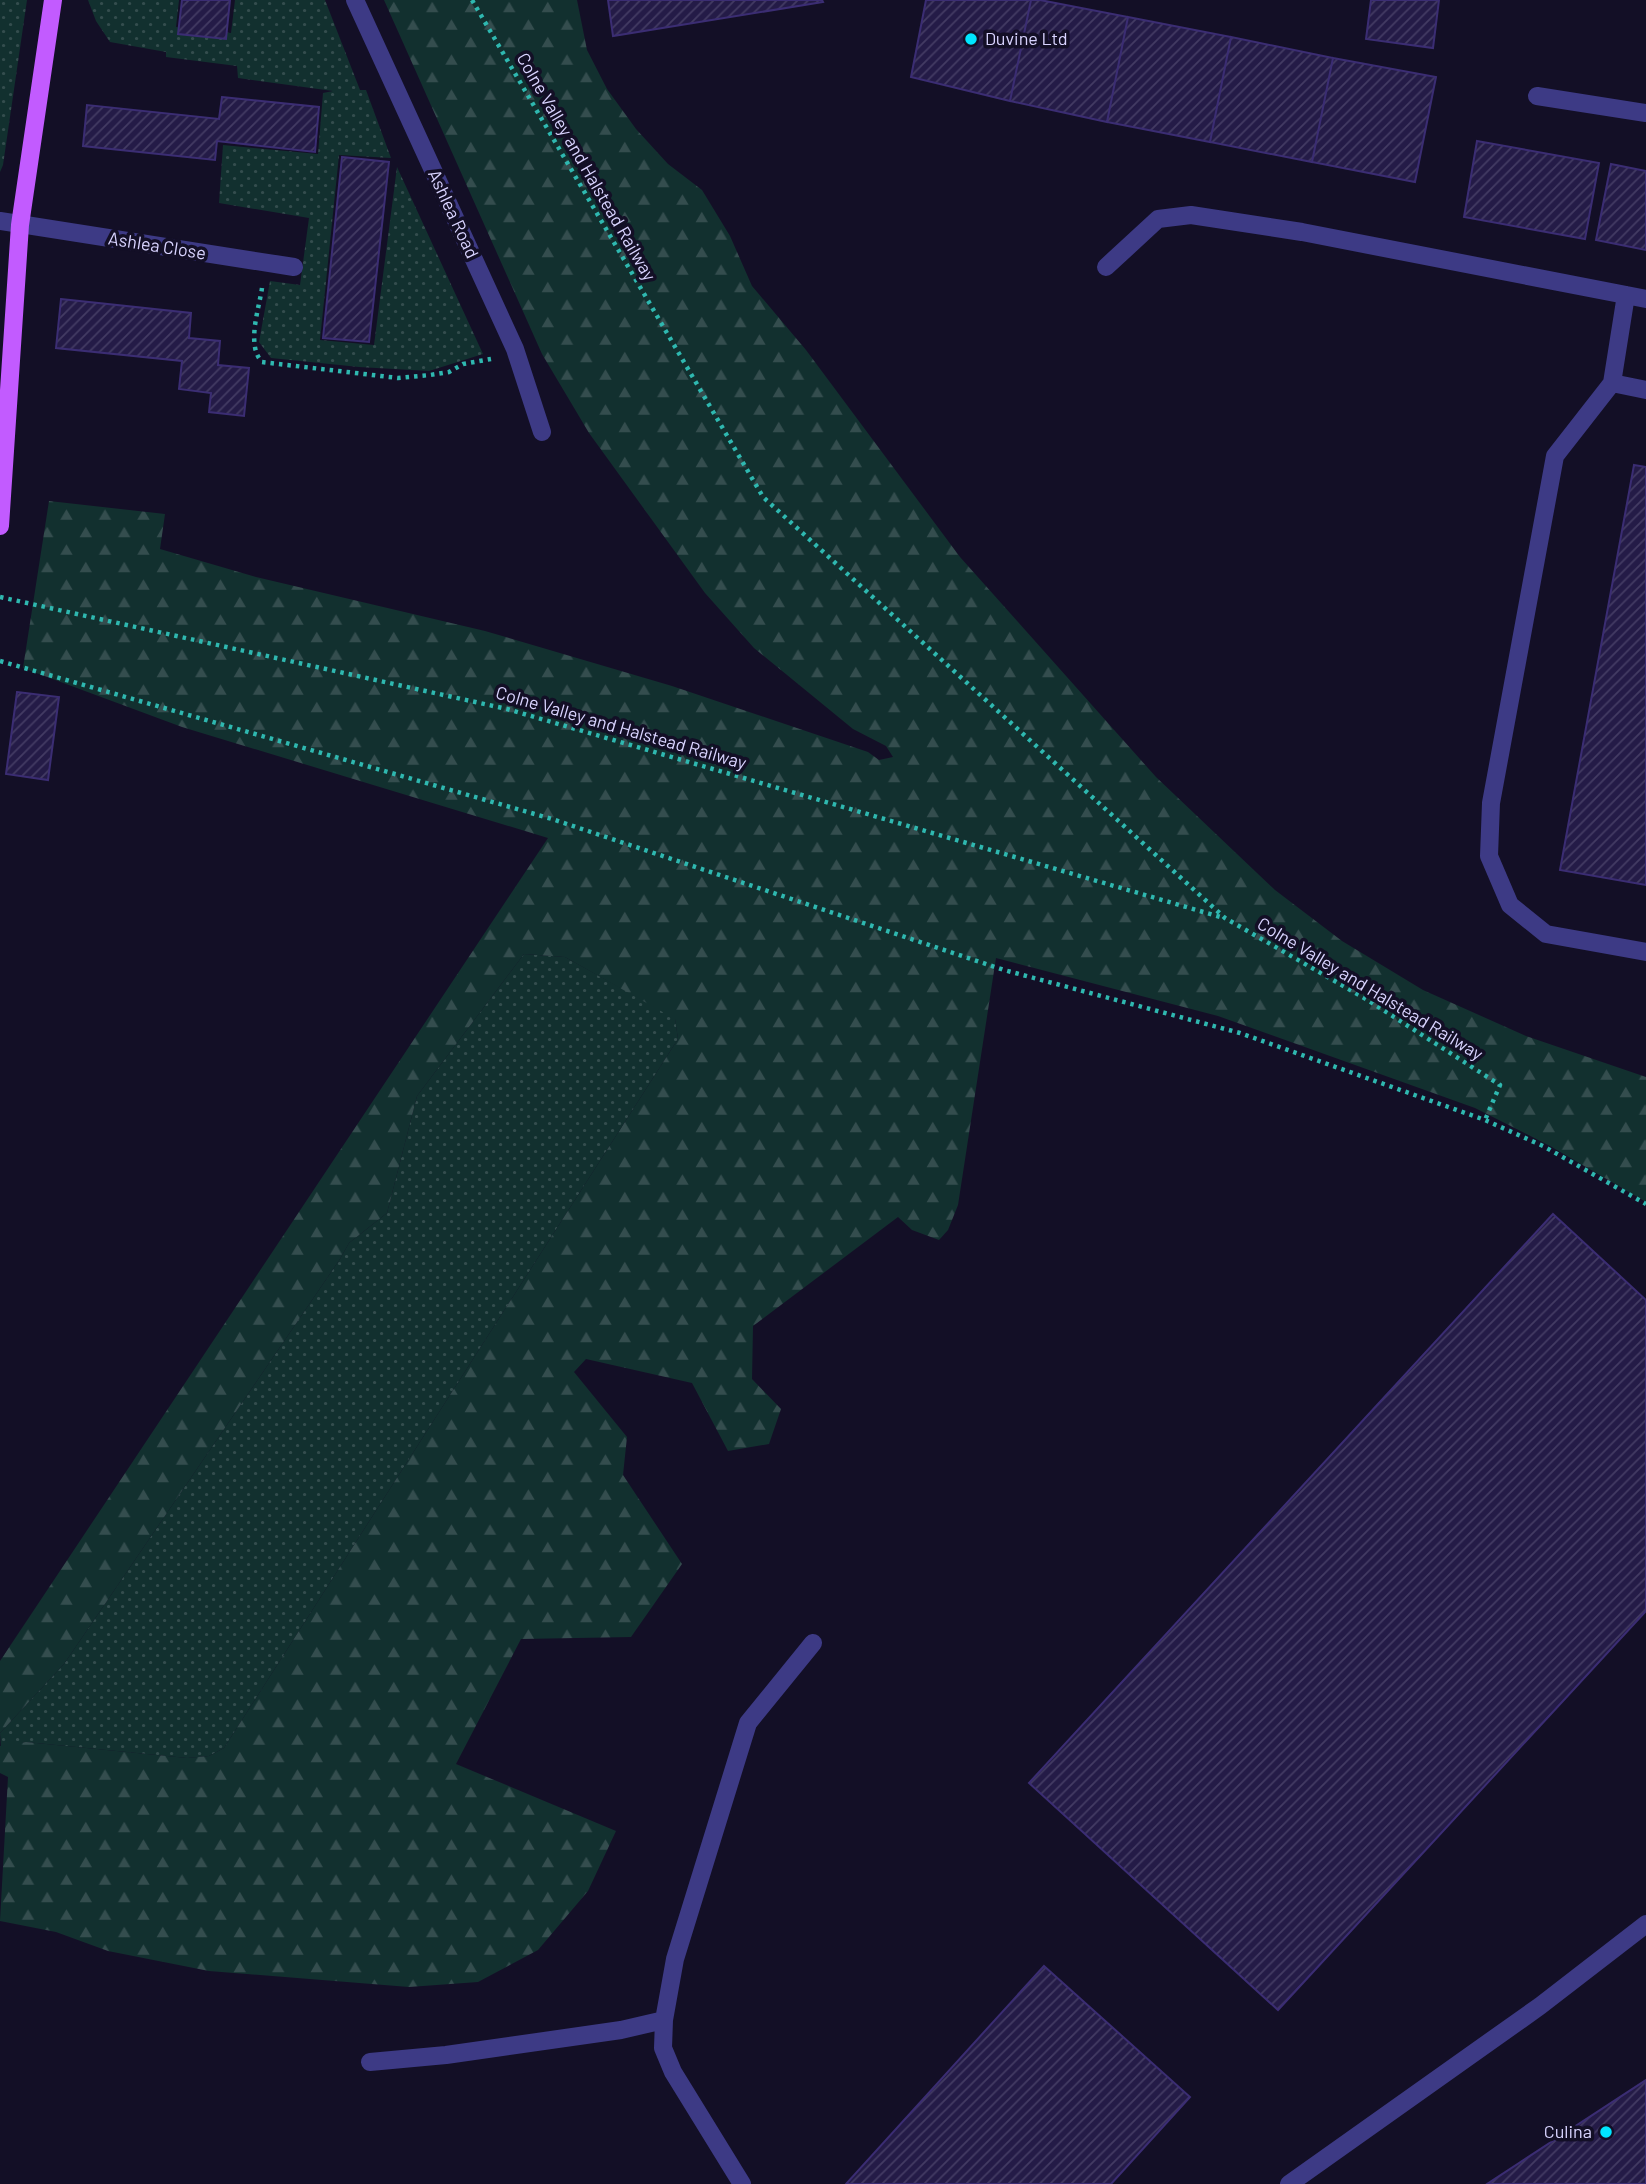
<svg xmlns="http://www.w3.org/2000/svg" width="1646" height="2184" font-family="Barlow,sans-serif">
<defs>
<pattern id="grass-dots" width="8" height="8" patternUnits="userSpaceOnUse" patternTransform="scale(1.75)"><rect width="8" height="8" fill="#12302f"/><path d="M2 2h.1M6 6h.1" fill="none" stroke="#344d4e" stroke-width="1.8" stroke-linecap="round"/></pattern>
<pattern id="forest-firs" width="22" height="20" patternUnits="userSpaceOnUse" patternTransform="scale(1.75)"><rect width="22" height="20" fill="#12302f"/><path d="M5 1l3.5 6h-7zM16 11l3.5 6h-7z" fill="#344d4e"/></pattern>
<pattern id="building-hatch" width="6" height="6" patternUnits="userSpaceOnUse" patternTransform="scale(1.75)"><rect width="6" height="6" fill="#241b47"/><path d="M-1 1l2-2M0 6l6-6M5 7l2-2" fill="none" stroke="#433b63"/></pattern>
</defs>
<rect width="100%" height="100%" fill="#130f26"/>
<path fill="url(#grass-dots)" d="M0,0H27L3,165L0,172Z
M88,0H179L176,27L231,33L235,0H325L360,90H366L391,158L339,155L320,340L374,345L397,167L483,354L429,371L359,367L271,358L259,342L270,281L300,285L309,218L219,203L223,145L318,154L323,93L333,91L238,78L237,66L166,57V52L110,42L96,21Z
M524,954L565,957L675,1018L678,1039L224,1748L209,1756L187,1758L26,1742L1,1748L0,1733L64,1664L340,1259L349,1243L387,1213L417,1096Z"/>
<path fill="url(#forest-firs)" d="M384,0H577L587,50L607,89L636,129L668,164L702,190L730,236L752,286L806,350L960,557L1156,777L1275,890L1342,941L1423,990L1526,1036L1646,1077V1202L1550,1146L1475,1108L1218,1016L996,958L958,1205L948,1230L939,1240L912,1230L898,1217L753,1326L752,1379L781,1409L769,1444L728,1451L692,1383L586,1359L574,1372L627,1437L623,1475L682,1564L631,1637L521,1639L456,1764L616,1831L588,1891L538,1950L478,1982L409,1987L209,1971L108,1951L56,1932L0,1921L8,1777L0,1773V1746L26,1742L187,1758L209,1756L224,1748L678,1039L675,1019L565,957L524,954L417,1096L387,1213L349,1243L340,1259L64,1664L0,1733V1661L548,838L182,727L23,668L49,501L165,514L160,549L256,577L485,631L672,686L868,752L879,760L893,757L886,746L853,729L754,648L705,593L589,433L542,354Z"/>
<path fill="url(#building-hatch)" stroke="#3b2d73" stroke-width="2" d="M182,0H230L226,39L178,34Z
M608,0H822L823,2L613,36Z
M926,0H1031L1010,101L911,77Z
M1031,0H1040L1128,17L1107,122L1010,101Z
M1371,0H1439L1433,48L1366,39Z
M1128,17L1231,37L1210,142L1107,122Z
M1231,37L1333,58L1312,162L1210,142Z
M1333,58L1436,77L1415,182L1312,162Z
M222,97L319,107L315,152L217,141L215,160L83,146L87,105L219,119Z
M1477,141L1599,163L1585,239L1464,217Z
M342,157L389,162L369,342L323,338Z
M1611,164L1646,171V250L1596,240Z
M61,299L191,313L189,338L220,341L218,365L249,368L244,416L209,412L211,393L179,389L182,361L56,348Z
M1634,465L1646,467V885L1560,870Z
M17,692L59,697L48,780L6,774Z
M1553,1214L1646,1300V1611L1278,2010L1029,1783Z
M1044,1966L1190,2097L1111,2184H846Z
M1646,2080V2184H1487Z"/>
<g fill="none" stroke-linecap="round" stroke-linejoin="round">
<path stroke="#2fb8b0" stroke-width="4.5" stroke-dasharray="3.5 5" stroke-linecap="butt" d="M472,0L763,497L1225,918L1366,999L1500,1085L1485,1120
M262,288C259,309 246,345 262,362L398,378L430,375L449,372L463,364L491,359
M0,597L507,709L1224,918
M0,661L552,819L1004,970L1240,1033L1485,1120L1543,1146L1646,1204"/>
<path stroke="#3d3a85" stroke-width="18" d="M355,0L515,349L542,432
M1537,96L1646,113
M0,221L294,267
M1106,267L1158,219L1191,215L1302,232L1646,299
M1626,295L1612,383L1555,456L1491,803L1489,856L1510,905L1546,934L1646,952
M1612,383L1646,390
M370,2062L446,2055L621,2030L664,2020
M742,2184L673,2072L663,2048L664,2020L675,1959L748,1723L813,1643
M1289,2184L1540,2006L1646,1924"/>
<path stroke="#c25bff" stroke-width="18" d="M0,526L20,225L53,0"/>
</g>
<g fill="#00e5ff" stroke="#130f26" stroke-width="2.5">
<circle cx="971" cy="39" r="7"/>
<circle cx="1606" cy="2132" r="7"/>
</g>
<g text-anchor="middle" stroke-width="7" stroke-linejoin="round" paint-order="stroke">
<g font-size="18" fill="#d9d4ff" stroke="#130f26" text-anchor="start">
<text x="985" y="45">Duvine Ltd</text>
<text x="1592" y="2138" text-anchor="end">Culina</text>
</g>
<g font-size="18" fill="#d9d4ff" stroke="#130f26">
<text transform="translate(586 167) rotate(60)" y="6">Colne Valley and Halstead Railway</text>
<text transform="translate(453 214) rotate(65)" y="6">Ashlea Road</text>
<text transform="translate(157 246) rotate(9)" y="6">Ashlea Close</text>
<text transform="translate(621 728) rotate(16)" y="6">Colne Valley and Halstead Railway</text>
<text transform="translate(1370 989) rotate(31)" y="6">Colne Valley and Halstead Railway</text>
</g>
</g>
</svg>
